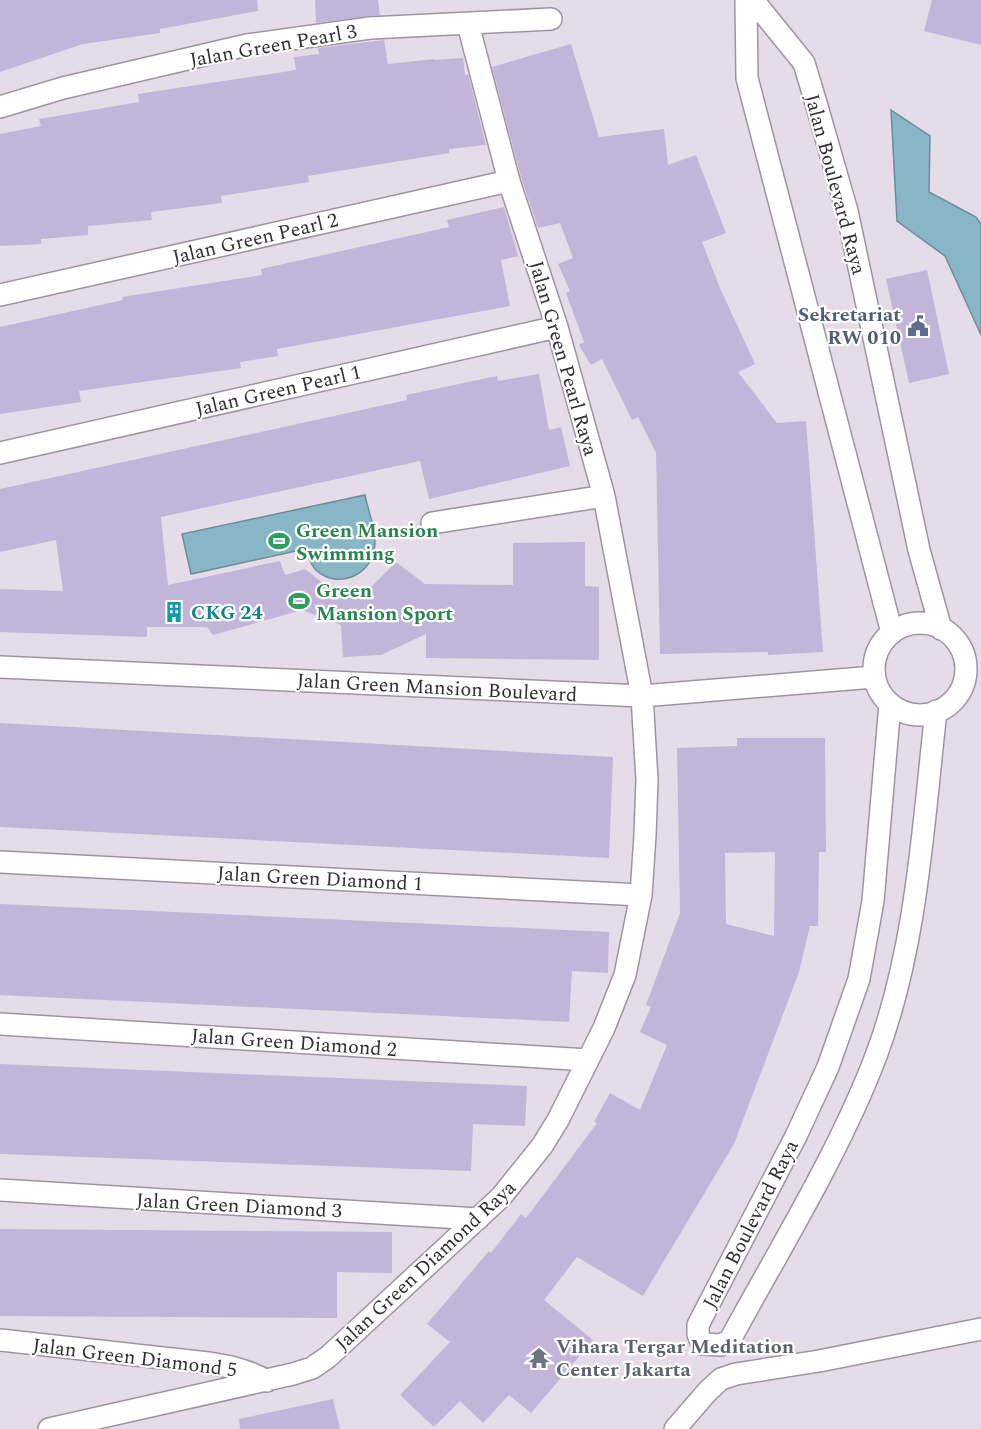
<svg xmlns="http://www.w3.org/2000/svg" width="981" height="1429" font-family="Spectral,serif">
<rect width="100%" height="100%" fill="#e6dce9"/>
<path fill="#88b6c6" stroke="#6e8d9a" stroke-width="1.5" d="M891,110L930,136L929,192L976,217L981,224V335L945,256L897,221Z
M365,495C368,511 378,534 374,550C369,577 336,589 316,570C310,564 308,556 305,549L191,574L182,534Z"/>
<path fill="#c3b5d9" fill-rule="evenodd" d="M0,0H257L258,11L160,29V33L83,44L0,72Z
M315,0H378L380,15L316,23Z
M932,0H981V45L924,31Z
M384,40L388,64L434,59V60L463,58L465,75L468,74L486,145L449,149V153L308,176L309,182L221,196L222,203L151,212L152,220L88,226V235L41,239V244L0,246V134L41,126L39,119L139,102L138,94L296,70L294,57L319,54L318,48Z
M571,44L599,137L664,129L668,165L696,155L726,233L702,242L720,288L755,364L738,372L777,423L806,421L823,652L768,655V652L660,654L656,453L638,417L632,420L602,359L591,365L579,345L584,342L566,293L570,291L558,264L573,258L560,223L538,228L521,177L492,67Z
M504,207L518,256L501,260L510,306L277,349L278,356L240,362L241,368L79,391L81,402L0,414V327L123,300L122,297L262,275L261,269L449,227L447,220Z
M927,270L949,374L909,383L886,279Z
M539,374L549,430L561,427L570,466L429,499L420,461L161,517L168,585L280,561L285,575L305,569L327,586L352,591L371,587L396,562L425,584L513,585V543L585,542V586L599,587V660L426,658V634L381,655L343,657L341,625L302,610L213,635L207,627H147V637L0,632V589L63,591L56,540L0,552V489L407,400L406,395L497,376L498,381Z
M0,723L613,757L609,858L0,827Z
M737,738H825L826,852H819L818,926H810L799,972L734,1144L643,1296L577,1257L544,1300L593,1340L531,1413L509,1395L483,1423L460,1401L434,1427L400,1395L450,1342L427,1324L489,1251L491,1253L521,1214L526,1218L597,1123L594,1122L610,1093L640,1110L667,1045L640,1032L651,1007L646,1005L680,913L677,748L737,746ZM775,852L774,936L726,924L725,853Z
M0,904L609,932L608,973L572,971L569,1022L0,995Z
M0,1064L527,1086L525,1126L473,1124L471,1171L0,1154Z
M0,1229L392,1232V1273L337,1272V1318L0,1316Z
M333,1399L340,1429H240L239,1419Z"/>
<g fill="none" stroke-linecap="round" stroke-linejoin="round">
<defs>
<path id="street" d="M746,0L747,78L892,633
M753,0L804,63L816,103L847,211L919,550L941,629
M0,107L63,88L247,45L370,28L551,19
M0,295L509,181
M0,453L557,327
M432,523L604,496
M874 669a46 46 0 1 1 92 0a46 46 0 1 1-92 0Z
M0,667L642,696L874,677
M890,704L873,901L859,979L828,1067L796,1136L698,1325V1334L702,1344L721,1345L730,1340C780,1248 839,1153 876,1056C917,947 923,826 936,711
M0,862L641,895
M0,1024L588,1060
M0,1190L478,1219
M0,1340L208,1363C229,1366 248,1370 267,1381
M49,1429L293,1374L312,1368L328,1357L501,1197L542,1146L558,1120L604,1028L625,975L641,895L645,835L647,780L642,696L604,496L557,327L509,181L468,24
M675,1429L707,1392L721,1379L736,1374L819,1361L981,1329"/>
</defs>
<use href="#street" stroke="#9e94a1" stroke-width="24"/>
<use href="#street" stroke="#fff" stroke-width="21"/>
</g>
<defs>
<symbol id="civic-bare" viewBox="-9 -9 18 18"><path d="M-.6-6.5H3V-4.5H.6V-3L4-1V1h2V6H-6V1h2V-1L-.6-3ZM-1.2 2.5V6h2.4V2.5Z" fill="#5c6f8a" stroke="#fff" stroke-width="2.5" paint-order="stroke"/></symbol>
<symbol id="stadium-bare" viewBox="-9 -9 18 18"><path d="M0-5a6.5 5 0 1 0 0 10a6.5 5 0 1 0 0-10ZM-3.5-1.8h7v3.6h-7Z" fill="#2e9e5b" stroke="#fff" stroke-width="2.5" paint-order="stroke"/></symbol>
<symbol id="building-bare" viewBox="-9 -9 18 18"><path d="M-4-6H4V6H1V3H-1V6H-4ZM-2.5-4.3h1.7v1.8h-1.7ZM.8-4.3h1.7v1.8H.8ZM-2.5-1h1.7V.8h-1.7ZM.8-1h1.7V.8H.8Z" fill="#0f9aa8" stroke="#fff" stroke-width="2.5" paint-order="stroke"/></symbol>
<symbol id="temple-bare" viewBox="-9 -9 18 18"><path d="M0-6L5-2H3V0L6.5 2.5H4V6H1.5V3h-3V6H-4V2.5H-6.5L-3 0V-2H-5Z" fill="#6b7280" stroke="#fff" stroke-width="2.5" paint-order="stroke"/></symbol>
</defs>
<g fill-rule="evenodd">
<use href="#civic-bare" x="903" y="311" width="30" height="30"/>
<use href="#stadium-bare" x="264" y="526" width="30" height="30"/>
<use href="#stadium-bare" x="284" y="586" width="30" height="30"/>
<use href="#building-bare" x="159" y="597" width="30" height="30"/>
<use href="#temple-bare" x="524" y="1343" width="30" height="30"/>
</g>
<g text-anchor="middle" stroke-width="4.5" stroke-linejoin="round" paint-order="stroke">
<g font-size="20" fill="#312d32" stroke="#fff">
<text transform="translate(273 45) rotate(-10)" y="7">Jalan Green Pearl 3</text>
<text transform="translate(836 184) rotate(75)" y="7">Jalan Boulevard Raya</text>
<text transform="translate(255 238) rotate(-13)" y="7">Jalan Green Pearl 2</text>
<text transform="translate(564 358) rotate(74)" y="7">Jalan Green Pearl Raya</text>
<text transform="translate(278 390) rotate(-13)" y="7">Jalan Green Pearl 1</text>
<text transform="translate(437 687) rotate(3)" y="7">Jalan Green Mansion Boulevard</text>
<text transform="translate(320 878) rotate(3)" y="7">Jalan Green Diamond 1</text>
<text transform="translate(294 1042) rotate(4)" y="7">Jalan Green Diamond 2</text>
<text transform="translate(239 1205) rotate(3)" y="7">Jalan Green Diamond 3</text>
<text transform="translate(750 1224) rotate(-63)" y="7">Jalan Boulevard Raya</text>
<text transform="translate(425 1265) rotate(-43)" y="7">Jalan Green Diamond Raya</text>
<text transform="translate(135 1357) rotate(7)" y="7">Jalan Green Diamond 5</text>
</g>
<g font-size="20" font-weight="bold" fill="#4e5e75" stroke="#fff" text-anchor="end">
<text x="901" y="321">Sekretariat<tspan x="901" dy="23">RW 010</tspan></text>
</g>
<g font-size="20" font-weight="bold" fill="#27864d" stroke="#fff" text-anchor="start">
<text x="296" y="537">Green Mansion<tspan x="296" dy="23">Swimming</tspan></text>
<text x="316" y="597">Green<tspan x="316" dy="23">Mansion Sport</tspan></text>
</g>
<g font-size="20" font-weight="bold" fill="#0d838f" stroke="#fff" text-anchor="start">
<text x="191" y="619">CKG 24</text>
</g>
<g font-size="20" font-weight="bold" fill="#5b616d" stroke="#fff" text-anchor="start">
<text x="556" y="1353">Vihara Tergar Meditation<tspan x="556" dy="23">Center Jakarta</tspan></text>
</g>
</g>
</svg>
